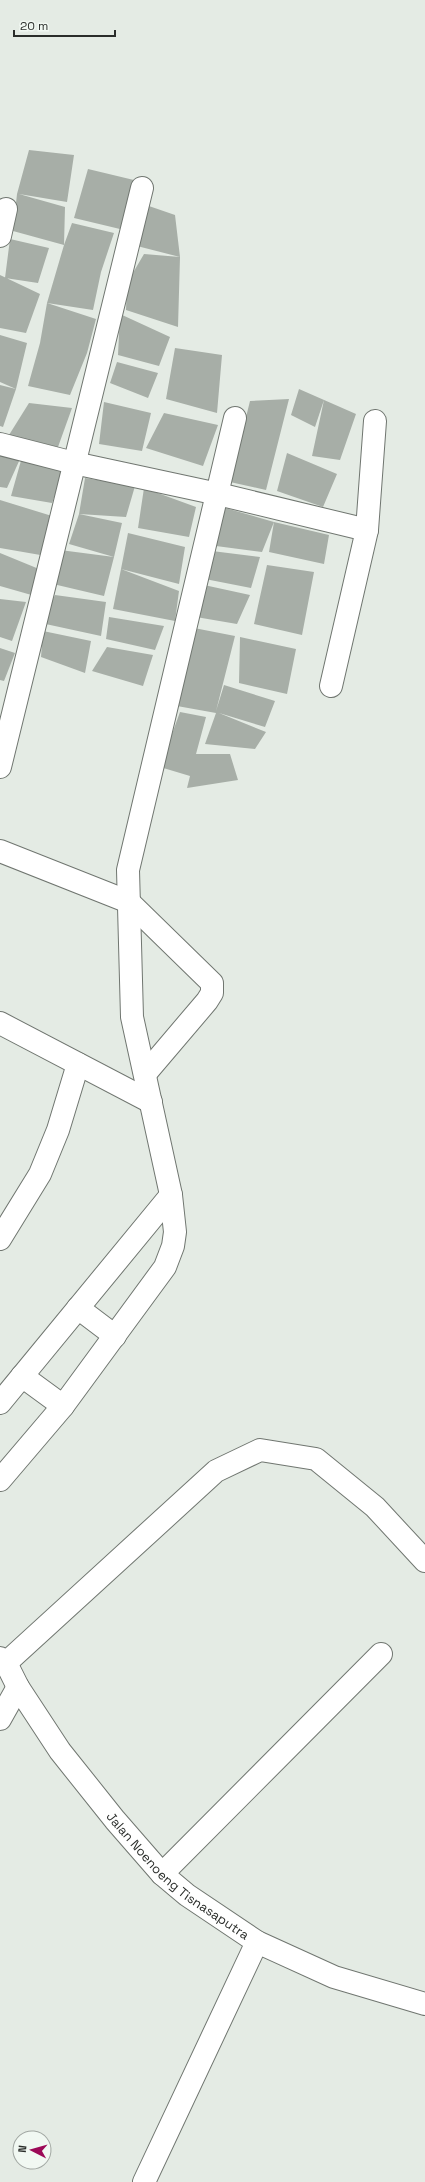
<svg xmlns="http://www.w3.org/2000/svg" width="425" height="2182" font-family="'Space Grotesk',sans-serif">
<rect width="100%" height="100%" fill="#e4ebe4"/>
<path fill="#a7aea7" d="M29,150L74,155L67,202L19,194L65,207L64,245L72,223L114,233L101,272L93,310L47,303L96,319L87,353L70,395L28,386L40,343L47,303L64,245L13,231L17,194Z
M88,169L138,181L120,229L74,218Z
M146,205L175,215L180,257L137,246Z
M10,239L49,248L38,283L5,278Z
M144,254L180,257L178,327L126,310L127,283Z
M0,275L40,294L26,333L0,328Z
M120,314L170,337L159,366L118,355Z
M0,335L27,343L16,389L0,382Z
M175,348L222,355L217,413L166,399Z
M117,362L158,373L148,398L110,383Z
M0,385L16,389L3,427L0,426Z
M299,389L356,414L340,460L312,456L324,400L315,427L291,415Z
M289,399L266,490L230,482L250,401Z
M104,402L151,413L142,451L99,444Z
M29,403L72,408L58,447L9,435Z
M164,413L218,425L203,466L146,448Z
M0,448L24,450L65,466L52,503L11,496L24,450L7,488L0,487Z
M287,453L337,474L323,507L277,491Z
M85,478L135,486L126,517L79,514L122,523L114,557L104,596L53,584L60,550L114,557L69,544L79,514Z
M144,488L196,507L189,537L138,528Z
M0,500L52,516V557L0,548Z
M222,507L274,522L262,552L216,546Z
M274,522L329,535L324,564L269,552Z
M128,533L185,547L179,584L121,569Z
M212,551L260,557L251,588L205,579Z
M0,553L39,569L35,596L0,586Z
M267,565L314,572L302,635L254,624Z
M121,569L179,591L175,621L113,609Z
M204,585L250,595L237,624L196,617Z
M55,595L106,602L101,636L41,623Z
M0,599L26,602L12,641L0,637Z
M109,617L164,626L155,650L106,639Z
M194,628L235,636L216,711L224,685L275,701L265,727L219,713L266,732L255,749L205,744L216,713L177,706Z
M43,631L91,641L85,673L41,657Z
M240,637L296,649L287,694L239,683Z
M107,647L153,655L143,686L92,671Z
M0,648L15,653L4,681L0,680Z
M180,712L206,717L196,754H230L238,780L187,788L190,776L160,767Z"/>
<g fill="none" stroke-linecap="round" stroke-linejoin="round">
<defs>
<g id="minor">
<path d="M0,236L6,209"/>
<path d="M0,444L74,463L218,494L367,530L331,686"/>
<path d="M367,530L375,421"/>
<path d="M0,767L142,188"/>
<path d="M0,851L129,902L212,983V993L207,1001L145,1074"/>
<path d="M0,1023L151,1102"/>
<path d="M0,1239L40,1174L58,1130L78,1064"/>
<path d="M78,1308L115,1336"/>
<path d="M22,1376L63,1406"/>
<path d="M0,1403L171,1195"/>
<path d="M0,1480L63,1406L165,1267L173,1246L175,1232L171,1195L132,1017L128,870L235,418"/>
<path id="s1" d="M0,1658L6,1663L18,1687L60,1751L115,1820L162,1874L187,1895L257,1942L334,1977L425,2004"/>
<path d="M6,1663L216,1471L260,1450L316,1459L375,1507L425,1561"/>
<path d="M0,1719L18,1687"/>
<path d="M162,1874L381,1654"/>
<path d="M144,2182L257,1942"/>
</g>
</defs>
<use href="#minor" stroke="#707670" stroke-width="24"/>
<use href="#minor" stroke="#fff" stroke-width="22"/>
</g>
<g text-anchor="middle" stroke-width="3" stroke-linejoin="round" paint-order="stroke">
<g font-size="13" fill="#2a2d2a" stroke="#f1f8f2">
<text dy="5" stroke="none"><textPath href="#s1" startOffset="284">Jalan Noenoeng Tisnasaputra</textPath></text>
</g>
</g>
<g transform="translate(32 2150) rotate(276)"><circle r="19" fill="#f1f8f2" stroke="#a1a7a2"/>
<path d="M0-3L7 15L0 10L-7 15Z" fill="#9c0957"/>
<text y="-6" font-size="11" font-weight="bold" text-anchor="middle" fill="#2a2d2a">N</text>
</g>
<path d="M14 30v6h101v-6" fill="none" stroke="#2a2d2a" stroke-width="2"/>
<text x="20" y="30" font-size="12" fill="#2a2d2a" stroke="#f1f8f2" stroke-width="3" paint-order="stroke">20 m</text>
</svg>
